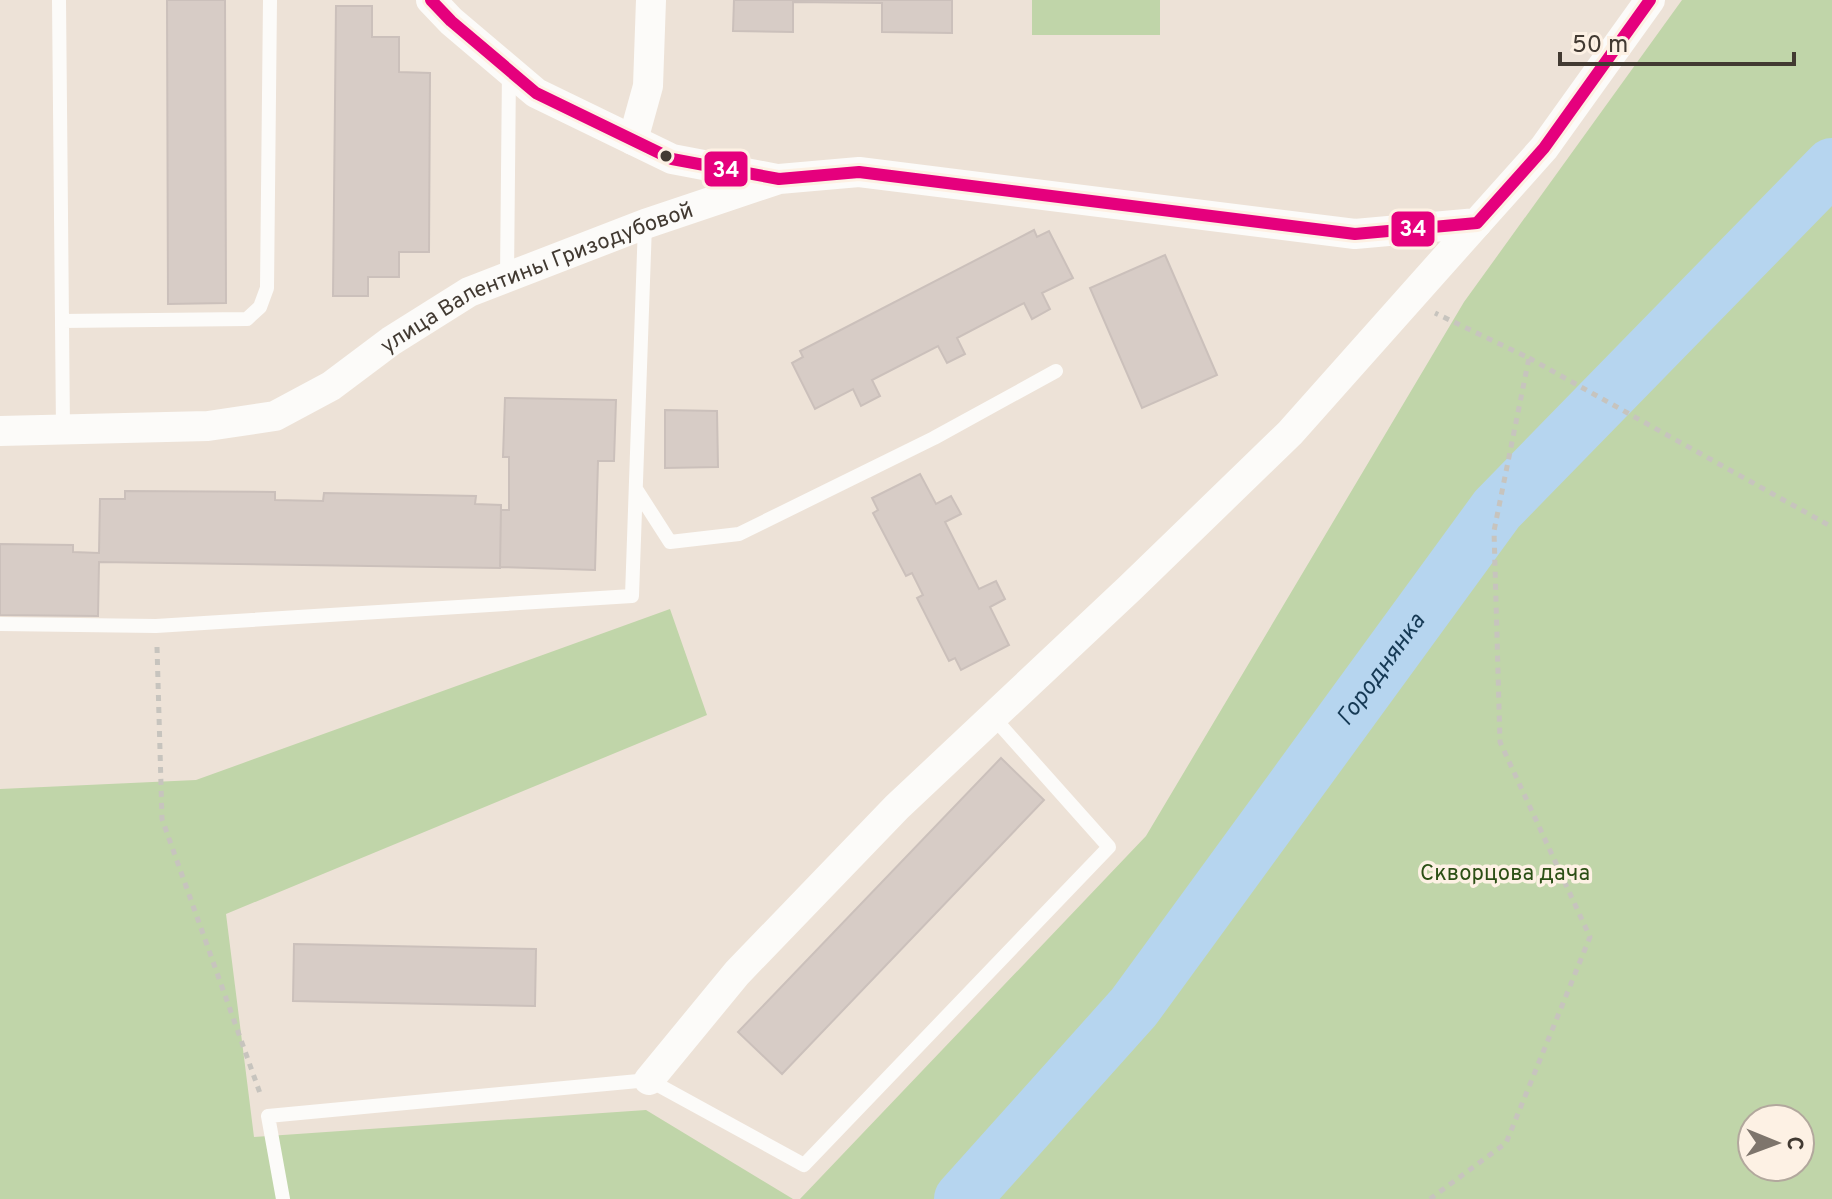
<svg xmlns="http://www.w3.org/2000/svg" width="1832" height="1199" font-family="Overpass,sans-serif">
<rect width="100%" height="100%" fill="#ede2d7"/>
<path fill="#c0d5a9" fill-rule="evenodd" d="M1032,0H1160V35H1032Z
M1682,0H1832V1199H800L1146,836L1464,302ZM1752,1119H1800V1167H1752Z
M670,609L707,715L226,914L254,1137L646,1110L793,1199H0V789L196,780Z"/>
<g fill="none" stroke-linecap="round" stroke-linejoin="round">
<path stroke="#b6d5ef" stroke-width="56" id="s1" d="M962,1199L1134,1007L1497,509L1832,166"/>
</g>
<path fill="#d7ccc6" stroke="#cbc0bb" stroke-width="2" d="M167,0H225L226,303L168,304Z
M734,0H952V33L882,32V3L793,2V32L733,31Z
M336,6H372V37H399V72L430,73L429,252H399V277H368V296H333Z
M1034,230L1037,237L1049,231L1073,278L1042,293L1050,309L1032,319L1024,303L957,338L965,354L947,363L938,346L872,380L880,396L861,406L853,389L815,409L792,363L803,357L800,351Z
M1165,255L1217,375L1142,408L1090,288Z
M505,398L616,400L614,461H598L595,570L500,567L501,510H509V457H503Z
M665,410L717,411L718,467L665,468Z
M920,474L936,504L951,496L961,514L945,522L979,589L996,581L1005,599L990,607L1009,645L961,670L955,658L949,661L917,598L923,595L912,573L906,576L873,513L878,510L872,498Z
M125,491L275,492V500L323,501L324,493L476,496L475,504L501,505L500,568L99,562L98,616L0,615V544L73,545V552L99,553L100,499H125Z
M1001,758L1044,800L782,1074L738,1032Z
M294,944L536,949L535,1006L293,1001Z"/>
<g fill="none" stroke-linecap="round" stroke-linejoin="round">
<path stroke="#c7c4be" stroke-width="5" stroke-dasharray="6 6" stroke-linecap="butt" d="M1529,358L1832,527
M157,647L162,819L261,1096
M1430,1199L1506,1143L1590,937L1500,742L1494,531L1529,358L1435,313"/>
<path stroke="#fcfbf9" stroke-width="14" d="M59,0L63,430
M507,277L509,70
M62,321L247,319L260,307L267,288L270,0
M636,489L670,542L739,534L934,438L1056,371
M0,624L156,626L632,596L645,224
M283,1199L268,1116L649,1080L804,1165L1109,847L994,718"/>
<g stroke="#fcfbf9" stroke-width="30">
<path d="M431,0L451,21L536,93L672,159L777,179"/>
<path d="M633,140L648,86L651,0"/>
<path id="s2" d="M0,431L208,426L275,416L331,386L391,341L469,292L645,224L779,179L859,172L1355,234L1477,223L1544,148L1650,0"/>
<path d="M649,1080L737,973L897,807L1130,588L1290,433L1477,223"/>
</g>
<defs>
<path id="bus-1" d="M431,0L451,21L536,93L672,159L779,179L859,172L1355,234L1477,223L1544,148L1650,0"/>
</defs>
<use href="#bus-1" stroke="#fdf1e4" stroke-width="18"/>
<use href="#bus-1" stroke="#e5007d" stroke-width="12"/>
</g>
<circle fill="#423a32" stroke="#fdf1e4" stroke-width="3" cx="666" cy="156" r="7"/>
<g text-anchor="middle" stroke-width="7" stroke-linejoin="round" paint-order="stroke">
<g font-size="22" fill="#423a32" stroke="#fdf1e4">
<text dy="8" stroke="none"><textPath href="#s2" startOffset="574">улица Валентины Гризодубовой</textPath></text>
</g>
<g font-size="22" fill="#2b4f15" stroke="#fdf1e4">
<text x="1505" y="880">Скворцова дача</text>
</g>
<g font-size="24" font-style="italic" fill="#153954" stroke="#fdf1e4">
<text dy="8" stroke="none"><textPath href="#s1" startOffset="676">Городнянка</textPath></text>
</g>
</g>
<g stroke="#fdf1e4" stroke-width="3">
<rect x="703" y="150" width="46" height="38" rx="8" fill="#e5007d"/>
<rect x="1390" y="210" width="46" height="38" rx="8" fill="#e5007d"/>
</g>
<g font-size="22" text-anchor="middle" font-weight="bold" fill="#fff">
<text x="726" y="177">34</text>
<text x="1413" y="236">34</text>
</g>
<g transform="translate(1776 1143) rotate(91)"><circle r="38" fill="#fdf1e4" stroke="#b2a89d" stroke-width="2"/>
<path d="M0-6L14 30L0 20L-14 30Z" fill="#7e756c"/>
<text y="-12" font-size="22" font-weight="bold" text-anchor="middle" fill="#423a32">С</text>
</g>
<path d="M1560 52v12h234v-12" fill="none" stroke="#423a32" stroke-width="4"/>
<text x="1572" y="52" font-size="24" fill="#423a32" stroke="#fdf1e4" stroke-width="6" paint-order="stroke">50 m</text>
</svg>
